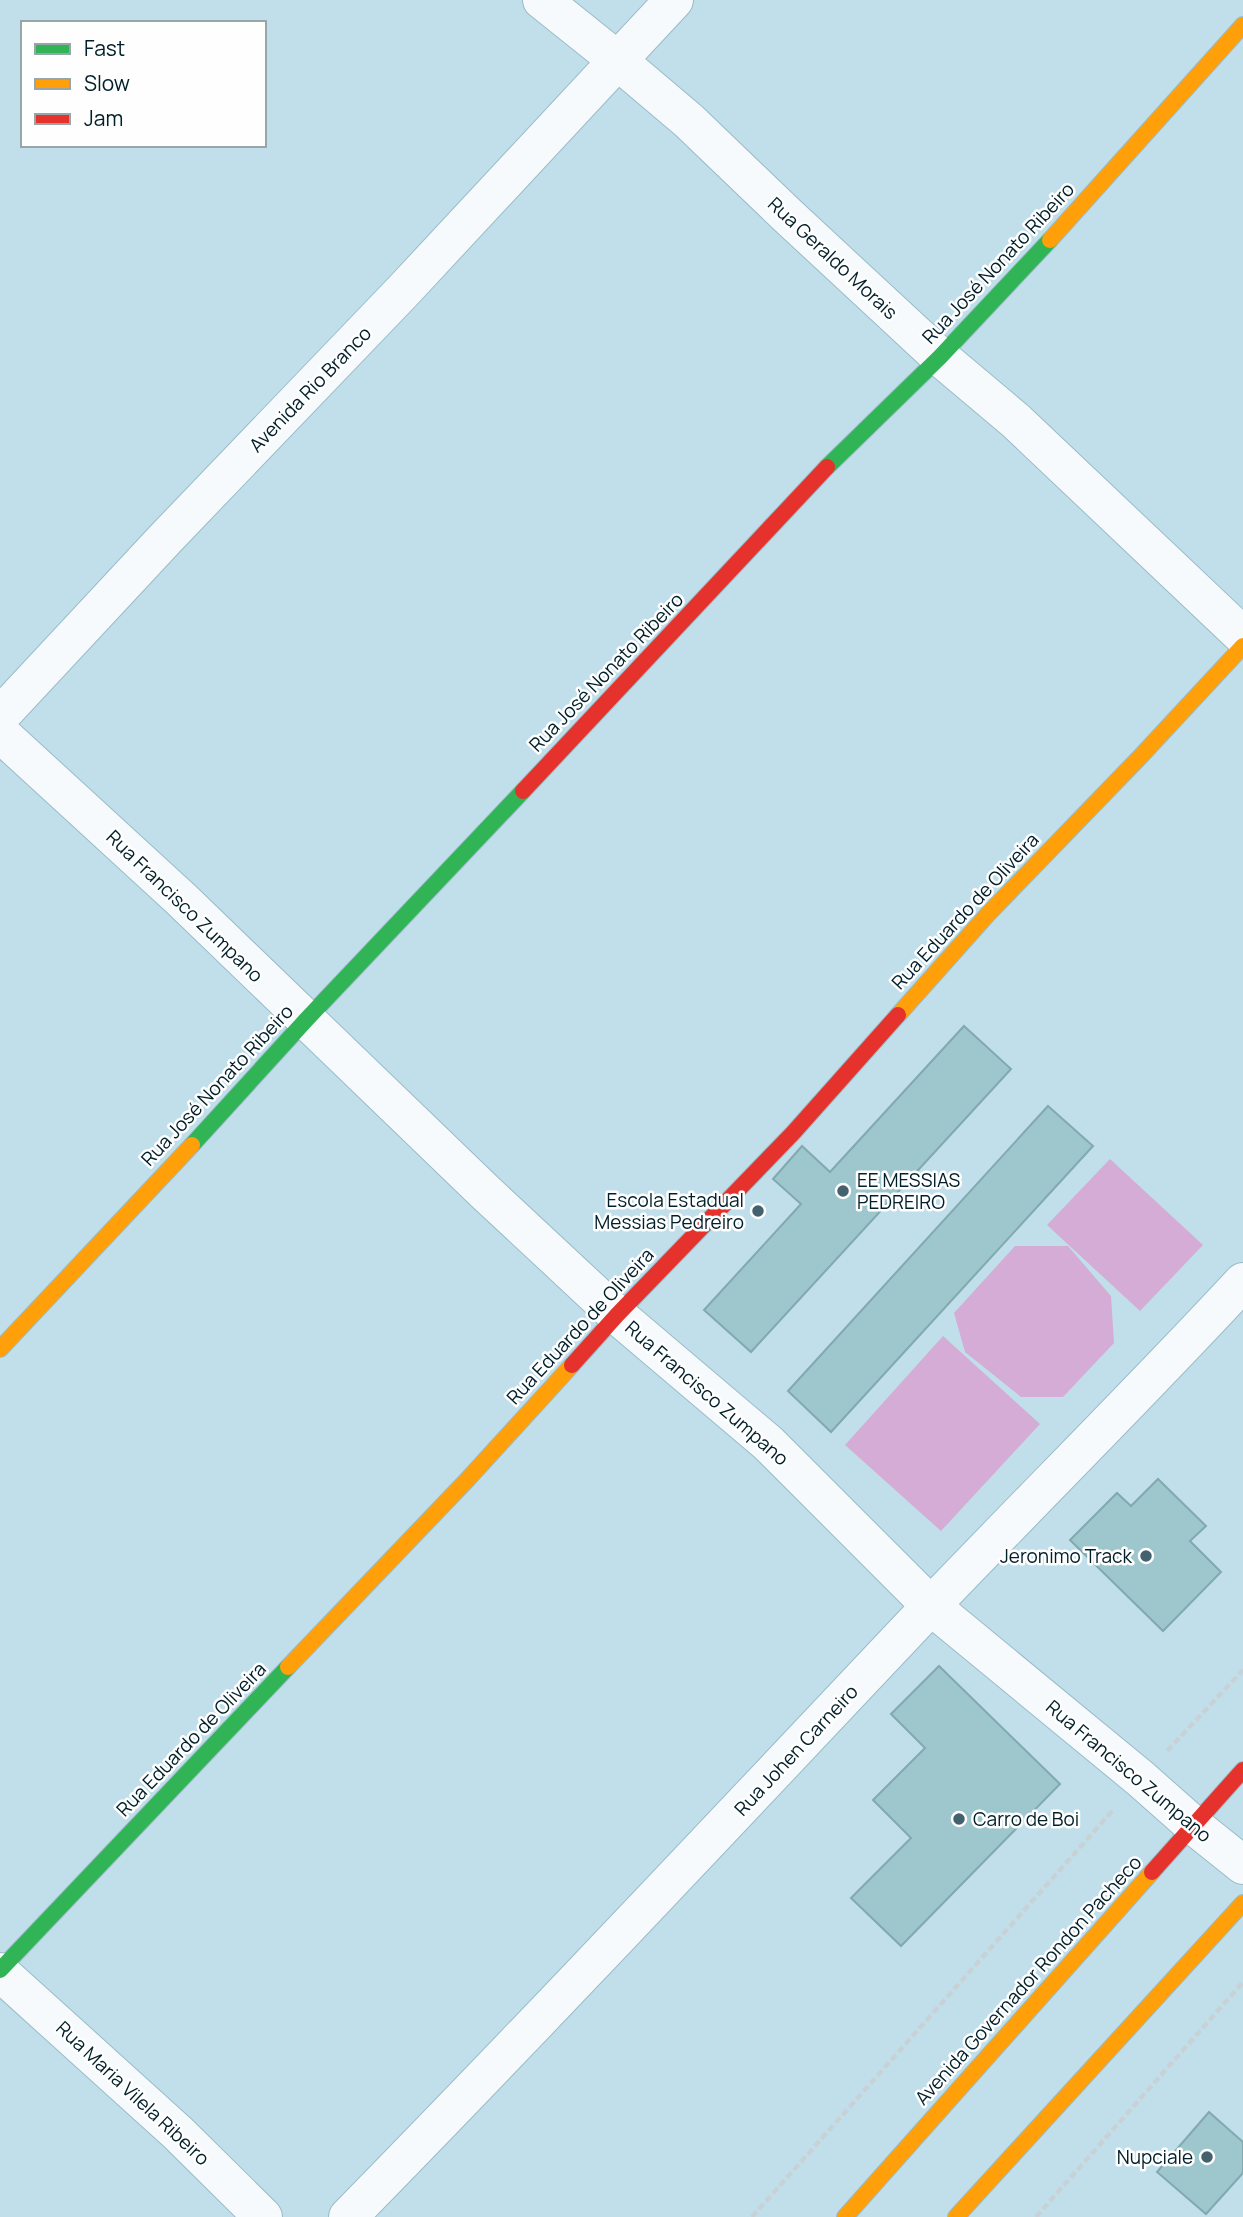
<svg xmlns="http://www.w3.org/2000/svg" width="1243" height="2217" font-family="Manrope,sans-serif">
<rect width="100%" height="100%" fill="#c0dfea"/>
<path fill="#d5acd6" d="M1110,1159L1203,1245L1140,1311L1047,1225Z
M1015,1246H1068L1111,1296L1114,1343L1063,1397H1021L965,1352L954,1313Z
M943,1336L1040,1424L941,1531L845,1445Z"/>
<path fill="#9ec6cd" stroke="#81a9af" stroke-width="2" d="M964,1026L1011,1069L751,1352L704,1310L801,1204L773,1179L802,1146L830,1172Z
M1048,1106L1093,1146L831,1432L788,1391Z
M1158,1479L1206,1526L1190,1541L1221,1572L1163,1631L1070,1540L1117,1493L1131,1506Z
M939,1666L1060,1784L901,1946L851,1898L911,1838L873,1800L925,1748L891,1714Z
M1209,2112L1243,2142V2173L1206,2214L1157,2172Z"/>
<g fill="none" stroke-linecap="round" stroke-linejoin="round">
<defs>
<path id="street" d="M542,0L617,60L689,121L788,216L940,357L1016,421L1243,636
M0,716L166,538L404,290L674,0
M0,733L181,899L485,1192L617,1315L768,1443L931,1606L1141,1779L1193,1825L1243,1865
M0,1972L178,2133L263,2217
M348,2217C544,2017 735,1813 927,1610C1032,1500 1140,1393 1243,1282"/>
<path id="fast" d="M827,467L940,357L1050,240
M192,1145L305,1021L523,791
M0,1970L288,1667"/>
<path id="slow" d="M1050,240L1243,25
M898,1015L988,914L1140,757L1243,646
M0,1349L192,1145
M288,1667L467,1480L572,1365
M845,2217L1152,1872
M956,2217L1243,1903"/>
<path id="jam" d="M523,791L827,467
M572,1365L617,1315L793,1133L898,1015
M1152,1872L1243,1770"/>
</defs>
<use href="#street" stroke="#9abcc7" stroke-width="40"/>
<use href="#fast" stroke="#9abcc7" stroke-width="18"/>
<use href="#slow" stroke="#9abcc7" stroke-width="18"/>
<use href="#jam" stroke="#9abcc7" stroke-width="18"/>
<path stroke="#c8d2d6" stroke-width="4.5" stroke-dasharray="7 3.5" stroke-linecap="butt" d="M1167,1751L1243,1670
M752,2217L1114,1809
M1036,2217L1243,1982"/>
<use href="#street" stroke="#f6fafc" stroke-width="38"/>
<use href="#fast" stroke="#30b455" stroke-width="16"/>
<use href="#slow" stroke="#ff9f0a" stroke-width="16"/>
<use href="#jam" stroke="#e5322d" stroke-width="16"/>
</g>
<g fill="#43626d" stroke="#fefefe" stroke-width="2.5">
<circle cx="843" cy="1191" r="7"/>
<circle cx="758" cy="1211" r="7"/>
<circle cx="1146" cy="1556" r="7"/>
<circle cx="959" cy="1819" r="7"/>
<circle cx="1207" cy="2157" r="7"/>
</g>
<g text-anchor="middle" stroke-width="5" stroke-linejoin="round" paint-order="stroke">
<g font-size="19" fill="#001f29" stroke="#fefefe">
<text transform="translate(833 258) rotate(43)" y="7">Rua Geraldo Morais</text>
<text transform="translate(998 263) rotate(-47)" y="7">Rua José Nonato Ribeiro</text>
<text transform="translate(310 389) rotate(-46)" y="7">Avenida Rio Branco</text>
<text transform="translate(606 672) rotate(-46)" y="7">Rua José Nonato Ribeiro</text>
<text transform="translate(185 906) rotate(44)" y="7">Rua Francisco Zumpano</text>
<text transform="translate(965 911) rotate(-47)" y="7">Rua Eduardo de Oliveira</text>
<text transform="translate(217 1085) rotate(-47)" y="7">Rua José Nonato Ribeiro</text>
<text transform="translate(580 1326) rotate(-47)" y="7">Rua Eduardo de Oliveira</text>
<text transform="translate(707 1393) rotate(41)" y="7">Rua Francisco Zumpano</text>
<text transform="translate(191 1739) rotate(-46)" y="7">Rua Eduardo de Oliveira</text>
<text transform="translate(796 1750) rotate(-47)" y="7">Rua Johen Carneiro</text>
<text transform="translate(1129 1771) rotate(40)" y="7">Rua Francisco Zumpano</text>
<text transform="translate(1028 1980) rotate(-48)" y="7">Avenida Governador Rondon Pacheco</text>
<text transform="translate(133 2093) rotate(43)" y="7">Rua Maria Vilela Ribeiro</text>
</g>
<g font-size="19" fill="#001f29" stroke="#fefefe" text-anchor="end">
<text x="857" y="1187" text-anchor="start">EE MESSIAS<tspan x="857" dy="22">PEDREIRO</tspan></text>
<text x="744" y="1207">Escola Estadual<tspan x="744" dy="22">Messias Pedreiro</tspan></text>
<text x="1132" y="1563">Jeronimo Track</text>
<text x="973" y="1826" text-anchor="start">Carro de Boi</text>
<text x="1193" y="2164">Nupciale</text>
</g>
</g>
<rect x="21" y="21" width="245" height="126" fill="#fefefe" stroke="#98a5a9" stroke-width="2"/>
<rect x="35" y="44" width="35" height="10" fill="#30b455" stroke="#98a5a9" stroke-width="2"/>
<text x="84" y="56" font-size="21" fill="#001f29">Fast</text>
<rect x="35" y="79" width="35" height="10" fill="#ff9f0a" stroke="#98a5a9" stroke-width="2"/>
<text x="84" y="91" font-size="21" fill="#001f29">Slow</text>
<rect x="35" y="114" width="35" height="10" fill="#e5322d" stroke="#98a5a9" stroke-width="2"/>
<text x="84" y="126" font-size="21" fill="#001f29">Jam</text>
</svg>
